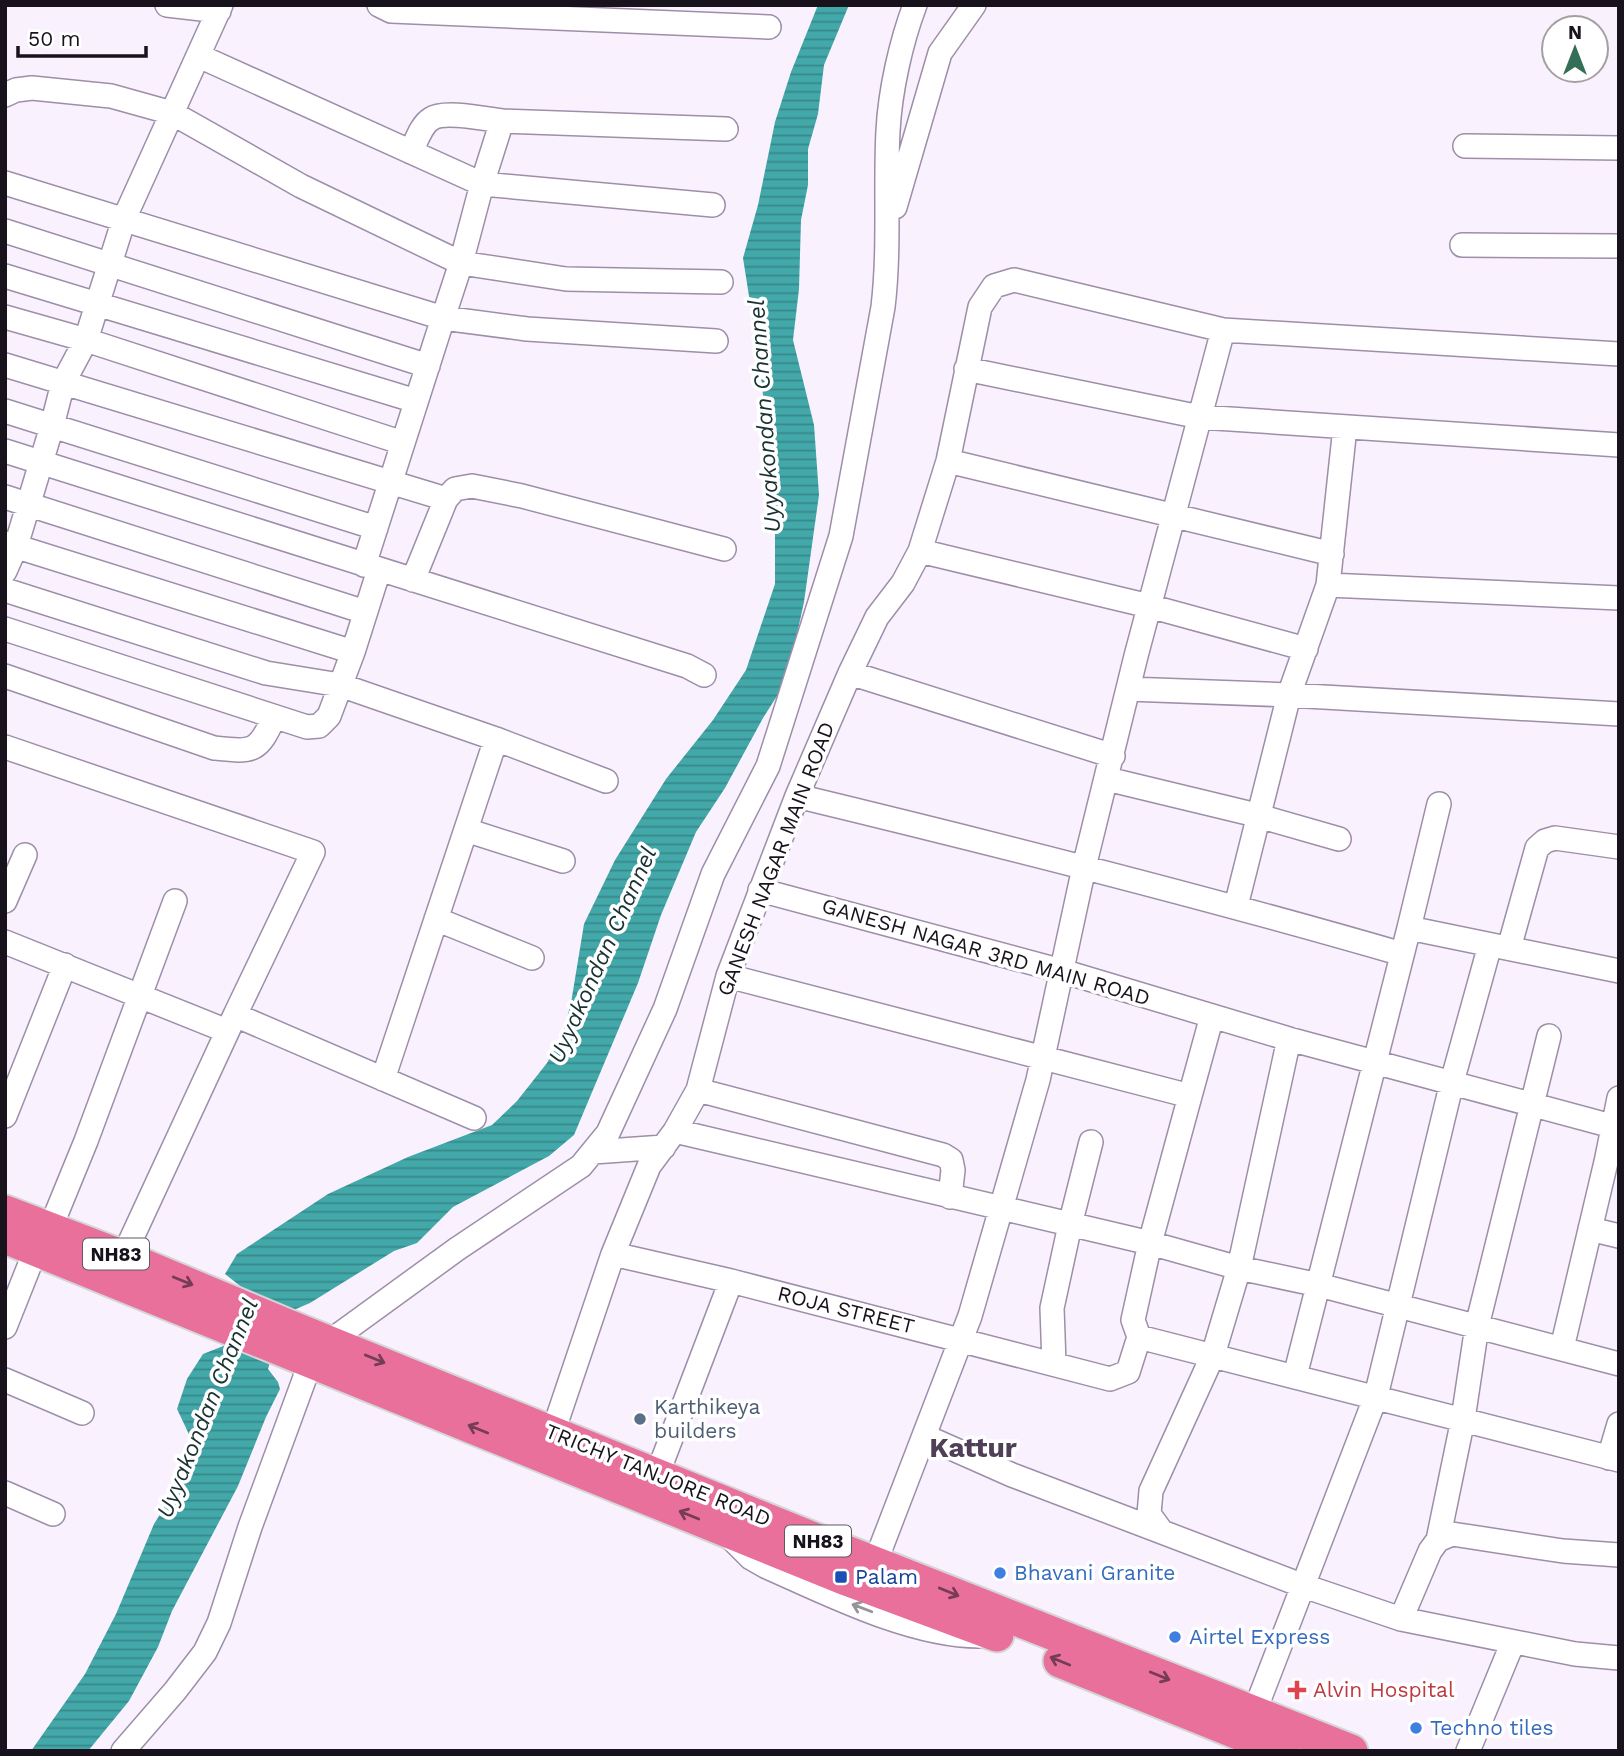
<svg xmlns="http://www.w3.org/2000/svg" width="1624" height="1756" font-family="'Work Sans',sans-serif">
<defs>
<pattern id="water-rules" width="6" height="5" patternUnits="userSpaceOnUse" patternTransform="scale(1.75)"><rect width="6" height="5" fill="#43a8a9"/><path d="M0 2.5h6" fill="none" stroke="#378789"/></pattern>
</defs>
<rect width="100%" height="100%" fill="#f9f2fe"/>
<path fill="url(#water-rules)" d="M818,5H849L824,65L818,114L808,149V185L801,220L799,289L793,340L814,425L819,495L804,602L794,648L777,696L763,718L725,788L696,832L661,915L638,983L574,1135L549,1156L453,1207L417,1243L394,1251L310,1303L289,1312L283,1318L268,1369L278,1382L280,1389L266,1417L238,1486L172,1611L158,1647L129,1701L88,1751H31L85,1674L116,1614L154,1524L174,1492L195,1447L177,1409L187,1379L203,1354L231,1343L244,1289L225,1274L237,1254L328,1194L408,1157L492,1125L517,1101L547,1063L562,1036L571,1003L584,924L615,860L666,779L713,720L746,670L775,584V513L760,366L743,258L758,205L775,122L791,72Z"/>
<g fill="none" stroke-linecap="round" stroke-linejoin="round">
<defs>
<path id="minor" d="M167,5L219,11
M379,5L391,11L769,27
M199,56L482,184L461,263L566,279L721,282
M5,95L16,90L32,88L111,96L172,113L301,186L461,263L443,318L527,329L716,341
M1465,146L1619,148
M411,152C416,142 421,125 431,119C444,110 486,119 502,121
M5,183L443,318L364,565
M713,205L482,184L502,121L726,129
M895,207L940,53L974,5
M5,231L428,366
M1462,245L1619,246
M5,276L416,401
M5,317L86,340L403,443
M5,365L446,499
M966,369L1200,417L1619,445
M5,411L376,528
M5,451L687,666L704,675
M948,461L1332,554
M5,497L365,612
M5,543L353,652
M920,551L1149,606L1306,649
M5,571L16,546L52,426L63,383L86,340L124,219L221,5
M413,580L446,499L455,489L472,486L522,496L724,549
M1328,585L1619,598
M5,590L266,673L340,685L496,739L606,781
M5,629L307,727L319,726L329,716L353,652L379,570
M850,673L1113,756
M5,676L214,748C253,752 258,753 274,717
M1128,689L1289,695L1619,714
M5,747L313,852L235,1015
M1107,779L1248,813L1339,839
M797,796C1000,845 1202,896 1402,954
M1439,804L1409,928L1619,971
M466,830L563,861
M760,890L1062,971L1289,1039L1619,1128
M5,901L25,855
M1236,906L1289,695L1328,585L1345,427
M436,919L532,958
M5,942L227,1031
M1509,948L1537,848L1545,841L1555,838L1619,847
M728,976L1190,1096L1150,1243L1133,1320L1139,1337L1619,1460
M1289,1039L1239,1268L1213,1355L1151,1491L1149,1514L1162,1532L1301,1585L1401,1619
M383,1079L496,739
M698,1090L943,1155L951,1160L953,1170L950,1197
M1190,1096L1212,1016
M5,1116L65,965
M675,1131L1150,1243L1239,1268L1319,1285L1619,1364
M593,1152L664,1147
M50,1229L86,1141L175,901
M1590,1229L1619,1236
M613,1254L731,1281L1110,1379L1128,1372L1139,1337
M123,1257L235,1015L474,1118
M5,1327L36,1249
M1562,1348L1606,1162L1619,1098
M1054,1364L1052,1308L1070,1225L1091,1142
M1295,1376L1409,928
M5,1380L82,1413
M553,1432L613,1254L649,1166L675,1131L698,1090L728,976L797,796L850,673L877,617L903,583L920,551L948,461L980,307L994,286L1014,280L1223,330L1619,354
M924,1436L1012,1475L1162,1532
M1609,1458L1619,1424
M657,1475L731,1281
M5,1493L53,1514
M732,1539L751,1558L765,1566C828,1594 911,1636 979,1636
M1438,1540L1463,1419L1477,1326L1549,1036
M1619,1555L1563,1551L1452,1534L1438,1540L1430,1551L1401,1619L1575,1654L1619,1658
M875,1563L970,1316L1038,1080L1085,863L1136,656L1223,330
M1254,1713L1376,1396L1452,1082L1490,945
M123,1751L175,1691L205,1652L219,1623L250,1527L311,1361L329,1342L457,1249L581,1166L608,1133L665,1009L713,874L768,766L841,536L883,307C890,249 885,189 888,131C890,91 901,42 915,5
M1468,1751L1513,1642"/>
<path id="highway" d="M5,1212L123,1257L288,1326L826,1544L1351,1751
M5,1237L841,1577L997,1635
M1060,1661L1283,1751"/>
</defs>
<use href="#minor" stroke="#9e8ea9" stroke-width="26"/>
<use href="#highway" stroke="#d5d4d6" stroke-width="37"/>
<use href="#minor" stroke="#fff" stroke-width="23"/>
<use href="#highway" stroke="#e8709b" stroke-width="33"/>
</g>
<defs><path id="oneway-shaft" d="M-6 0H5M1.5-3L5.5 0L1.5 3" fill="none" stroke-width="1.6" stroke-linecap="round" stroke-linejoin="round" transform="scale(1.75)"/></defs>
<g stroke="#763c55">
<use href="#oneway-shaft" transform="translate(183 1281) rotate(22)"/>
<use href="#oneway-shaft" transform="translate(375 1359) rotate(22)"/>
<use href="#oneway-shaft" transform="translate(478 1429) rotate(-158)"/>
<use href="#oneway-shaft" transform="translate(689 1515) rotate(-158)"/>
<use href="#oneway-shaft" transform="translate(949 1592) rotate(22)"/>
<use href="#oneway-shaft" transform="translate(1060 1661) rotate(-158)"/>
<use href="#oneway-shaft" transform="translate(1160 1676) rotate(22)"/>
</g>
<use stroke="#979499" href="#oneway-shaft" transform="translate(862 1608) rotate(-159)"/>
<circle fill="#5c6f8a" stroke="#fff" stroke-width="2.5" cx="640" cy="1419" r="7"/>
<g fill="#3f7fe0" stroke="#fff" stroke-width="2.5">
<circle cx="1000" cy="1573" r="7"/>
<circle cx="1175" cy="1637" r="7"/>
<circle cx="1416" cy="1728" r="7"/>
</g>
<rect fill="#1a4fb4" stroke="#fff" stroke-width="2.5" x="834" y="1570" width="14" height="14" rx="3.5"/>
<path fill="#e0444e" stroke="#fff" stroke-width="2.5" d="M1293.5 1679.5h7v7h7v7h-7v7h-7v-7h-7v-7h7z"/>
<g text-anchor="middle" stroke-width="7" stroke-linejoin="round" paint-order="stroke">
<g fill="#fff" stroke="#5d5960" stroke-width="2">
<rect x="83" y="1238.5" width="66" height="31" rx="5"/>
<rect x="785" y="1525.5" width="66" height="31" rx="5"/>
</g>
<g font-size="19" font-weight="bold" fill="#18121c">
<text x="116" y="1261">NH83</text>
<text x="818" y="1548">NH83</text>
</g>
<g font-size="21" fill="#18121c" stroke="#fff">
<text transform="translate(776 859) rotate(-69)" y="7">GANESH NAGAR MAIN ROAD</text>
<text transform="translate(986 952) rotate(16)" y="7">GANESH NAGAR 3RD MAIN ROAD</text>
<text transform="translate(846 1310) rotate(14)" y="7">ROJA STREET</text>
<text transform="translate(658 1475) rotate(22)" y="7">TRICHY TANJORE ROAD</text>
</g>
<g font-size="21" fill="#4e5e75" stroke="#fff" text-anchor="start">
<text x="654" y="1414">Karthikeya<tspan x="654" dy="24">builders</tspan></text>
</g>
<g font-size="21" fill="#366cbe" stroke="#fff" text-anchor="start">
<text x="1014" y="1580">Bhavani Granite</text>
<text x="1189" y="1644">Airtel Express</text>
<text x="1430" y="1735">Techno tiles</text>
</g>
<g font-size="21" fill="#164399" stroke="#fff" text-anchor="start">
<text x="855" y="1584">Palam</text>
</g>
<g font-size="21" fill="#be3a42" stroke="#fff" text-anchor="start">
<text x="1313" y="1697">Alvin Hospital</text>
</g>
<g font-size="23" font-style="italic" fill="#193131" stroke="#fff">
<text transform="translate(764 416) rotate(-94)" y="8">Uyyakondan Channel</text>
<text transform="translate(602 955) rotate(-66)" y="8">Uyyakondan Channel</text>
<text transform="translate(207 1408) rotate(-68)" y="8">Uyyakondan Channel</text>
</g>
<g font-size="28" font-weight="bold" fill="#4f4057" stroke="#fff">
<text x="973" y="1457">Kattur</text>
</g>
</g>
<rect width="1624" height="1756" fill="none" stroke="#18121c" stroke-width="14"/>
<g transform="translate(1575 49)"><circle r="33" fill="#ffffff" stroke="#a3a0a4" stroke-width="2"/>
<path d="M0-5L12 26L0 18L-12 26Z" fill="#356e57"/>
<text y="-10" font-size="19" font-weight="bold" text-anchor="middle" fill="#18121c">N</text>
</g>
<path d="M18 46v10h128v-10" fill="none" stroke="#18121c" stroke-width="3.5"/>
<text x="28" y="46" font-size="21" fill="#18121c" stroke="#ffffff" stroke-width="5" paint-order="stroke">50 m</text>
</svg>
